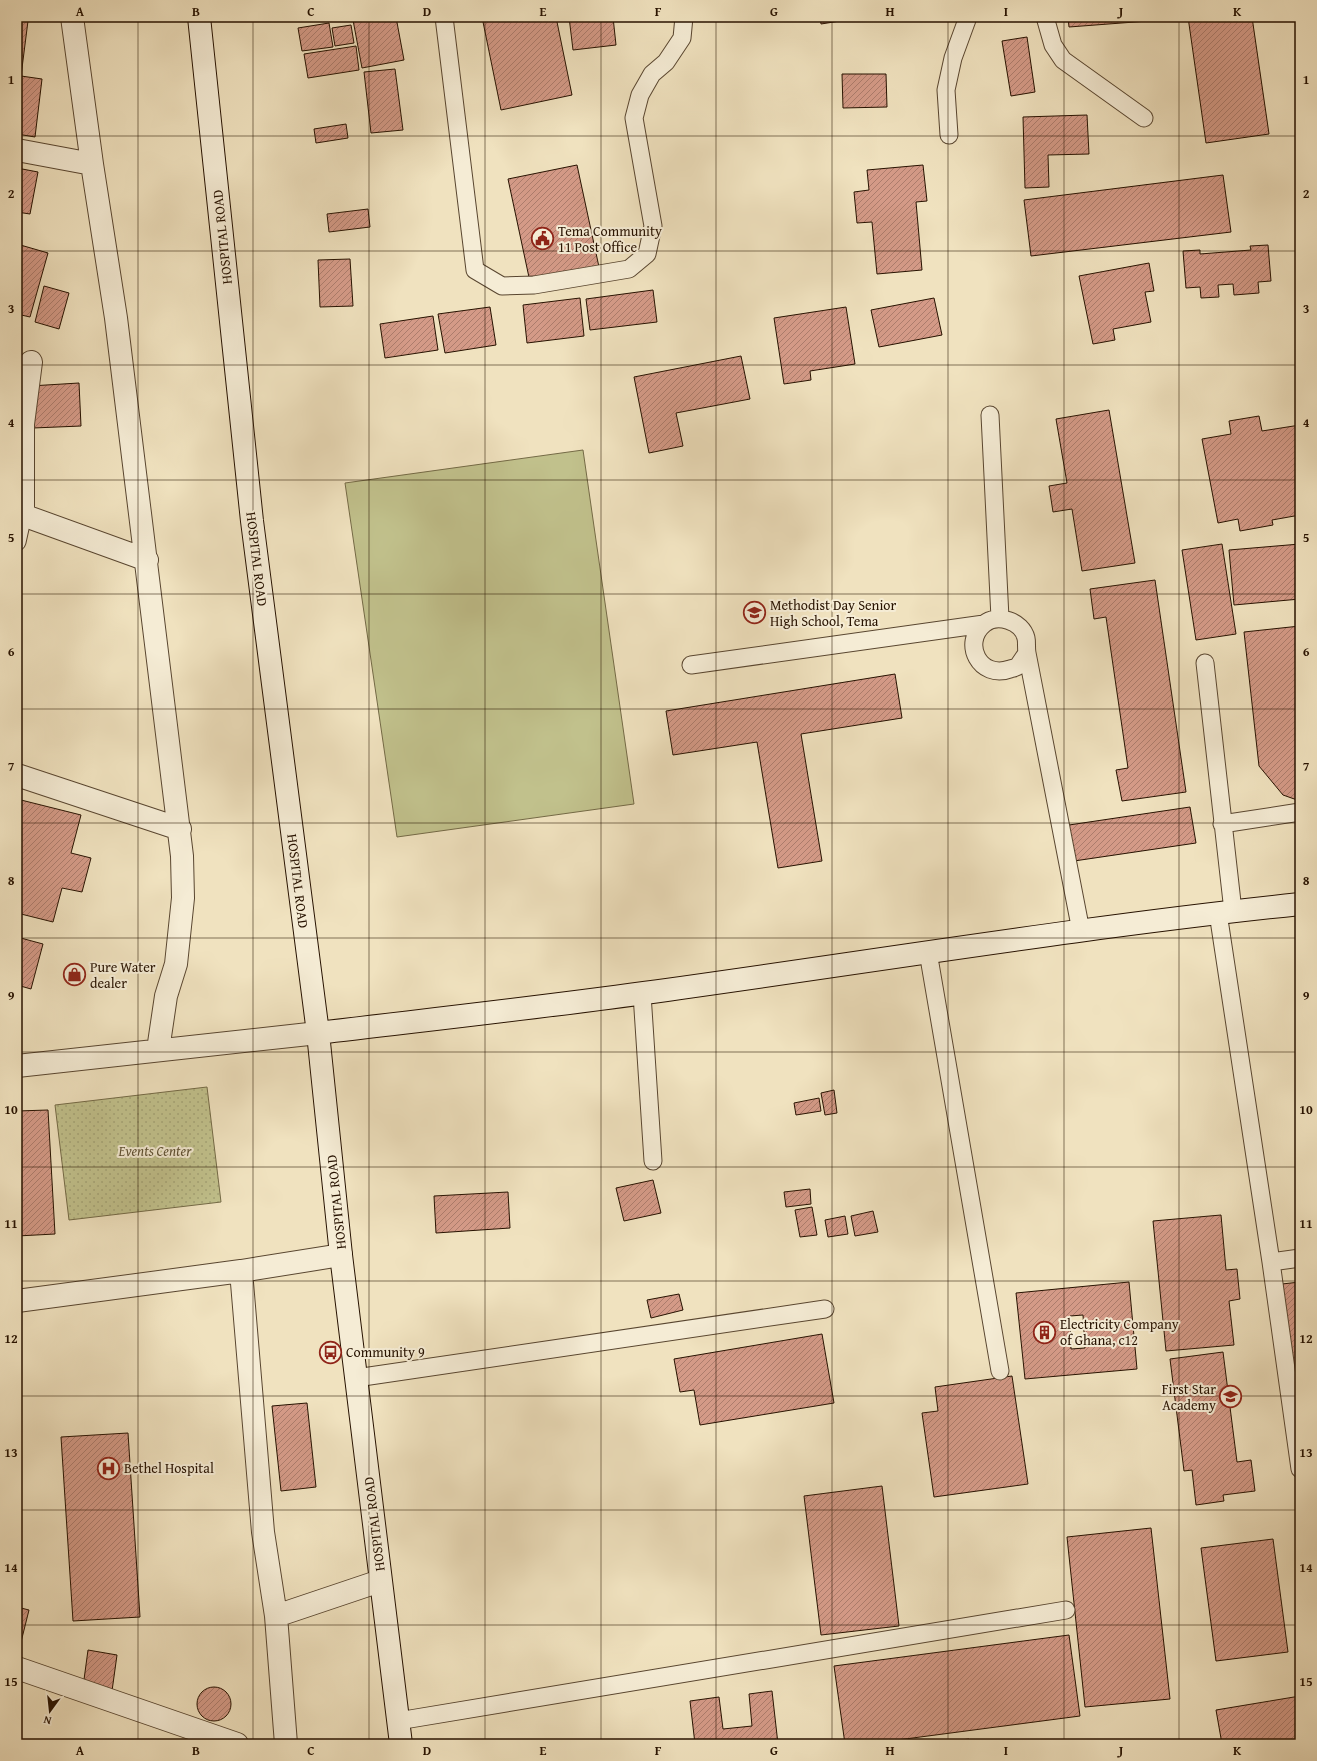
<svg xmlns="http://www.w3.org/2000/svg" width="1317" height="1761" font-family="'Gentium Book Plus',serif">
<defs>
<pattern id="grass-dots" width="8" height="8" patternUnits="userSpaceOnUse"><rect width="8" height="8" fill="#c1c18c"/><path d="M2 2h.1M6 6h.1" fill="none" stroke="#a6a577" stroke-width="1.8" stroke-linecap="round"/></pattern>
<pattern id="building-hatch" width="6" height="6" patternUnits="userSpaceOnUse"><rect width="6" height="6" fill="#d49a87"/><path d="M-1 1l2-2M0 6l6-6M5 7l2-2" fill="none" stroke="#ac7c6c"/></pattern>
</defs>
<rect width="100%" height="100%" fill="#f0e2bf"/>
<filter id="stains"><feTurbulence type="fractalNoise" baseFrequency=".005" numOctaves="4"/><feColorMatrix values="0 0 0 0 .2 0 0 0 0 .09 0 0 0 0 .02 0 0 0 .5 -.17"/></filter>
<radialGradient id="worn" r=".72"><stop offset=".6" stop-color="#630" stop-opacity="0"/><stop offset="1" stop-color="#630" stop-opacity=".3"/></radialGradient>
<path fill="url(#grass-dots)" stroke="#746a46" d="M207,1087L221,1202L69,1220L55,1105Z"/>
<path fill="#c1c18c" stroke="#746a46" d="M583,450L634,804L397,837L345,483Z"/>
<path fill="url(#building-hatch)" stroke="#271200" fill-rule="evenodd" d="M372,17H396L404,60L362,68L353,20Z
M482,17H556L572,95L501,110Z
M569,17H613L616,45L573,50Z
M820,17H865L821,24Z
M1068,17H1161V20L1069,27Z
M1188,17H1252L1269,134L1206,143Z
M17,20L28,21L21,76L42,79L35,137L17,134Z
M329,23L333,47L302,51L298,28Z
M351,25L354,43L335,46L332,28Z
M1027,37L1035,92L1011,96L1002,41Z
M356,46L359,70L308,78L304,54Z
M395,69L403,130L371,133L364,72Z
M842,74H886L887,107L843,108Z
M1087,115L1089,154L1048,155L1049,187L1025,188L1023,117Z
M346,124L348,138L316,143L314,129Z
M577,165L599,267L530,282L508,179Z
M923,165L927,201L916,202L922,270L877,274L872,222L857,223L854,192L869,190L867,170Z
M17,168L38,172L30,214L17,212Z
M1223,175L1231,232L1031,256L1024,200Z
M368,209L370,227L329,232L327,214Z
M17,244L48,253L30,317L17,314Z
M1268,245L1271,281L1258,282L1259,293L1234,295L1233,284L1218,285L1219,297L1201,298L1200,287L1186,288L1183,251L1200,250V254L1251,250L1250,246Z
M350,259L353,306L320,307L318,260Z
M1149,263L1154,291L1145,292L1151,322L1113,329L1115,340L1093,344L1079,276Z
M44,286L69,293L59,329L35,322Z
M653,290L657,322L590,330L586,299Z
M580,298L584,336L527,343L523,305Z
M934,298L942,335L879,347L871,310Z
M490,307L496,345L445,353L438,314Z
M846,307L855,364L810,371L811,380L784,384L774,318Z
M433,316L438,350L385,358L380,324Z
M741,356L750,399L676,413L683,446L649,453L634,377Z
M79,383L81,426L33,428L30,386Z
M1109,410L1135,563L1082,571L1072,509L1053,512L1049,486L1067,483L1056,419Z
M1259,416L1262,431L1300,425V515L1272,520L1273,525L1240,531L1238,519L1218,523L1202,439L1231,434L1229,421Z
M1222,544L1236,634L1196,640L1182,550Z
M1300,544V599L1234,605L1229,550Z
M1155,580L1186,792L1122,801L1116,770L1128,768L1106,617L1094,619L1090,589Z
M1300,626V801L1283,795L1259,766L1244,632Z
M895,674L902,718L801,734L822,861L778,868L757,742L673,755L666,711Z
M17,799L81,815L71,853L91,858L82,892L62,888L53,922L17,913Z
M1190,807L1196,843L1074,861L1069,825Z
M17,937L43,944L31,989L17,985Z
M834,1090L837,1113L825,1115L821,1093Z
M819,1098L821,1111L796,1115L794,1103Z
M48,1110L55,1234L17,1236V1111Z
M653,1180L661,1213L624,1221L616,1188Z
M810,1189L811,1204L786,1207L784,1192Z
M508,1192L510,1228L436,1233L434,1196Z
M812,1207L817,1235L800,1237L795,1210Z
M873,1211L878,1232L855,1236L851,1216Z
M1221,1215L1226,1270L1237,1269L1240,1299L1229,1301L1234,1345L1166,1351L1153,1221Z
M845,1216L848,1234L828,1237L825,1220Z
M1129,1282L1137,1369L1025,1379L1016,1293ZM1083,1315L1085,1348L1071,1349L1070,1316Z
M1300,1282V1385L1295,1386L1282,1284Z
M679,1294L683,1310L651,1318L647,1300Z
M822,1334L834,1403L700,1425L694,1390L680,1392L674,1359Z
M1223,1352L1237,1462L1251,1460L1255,1491L1223,1495L1224,1501L1196,1505L1192,1470L1184,1471L1170,1359Z
M1012,1376L1028,1484L934,1497L922,1413L938,1411L935,1387Z
M307,1403L316,1487L281,1491L272,1406Z
M128,1433L140,1617L73,1621L61,1437Z
M882,1486L899,1626L821,1635L804,1496Z
M1151,1528L1170,1699L1085,1707L1067,1537Z
M1273,1539L1288,1652L1216,1661L1201,1548Z
M17,1607L29,1610L21,1642L17,1641Z
M1069,1635L1080,1716L867,1744H845L834,1666Z
M88,1650L117,1655L112,1691L83,1687Z
M197 1704a17 17 0 1 1 34 0a17 17 0 1 1-34 0Z
M772,1691L778,1744H695L690,1701L719,1697L723,1729L752,1726L749,1694Z
M1300,1696V1744H1222L1216,1710Z
M969,1739L970,1744H923Z"/>
<g fill="none" stroke-linecap="round" stroke-linejoin="round">
<defs>
<path id="lane" d="M444,17L475,270L502,286L534,285L629,269L647,254L653,226L634,118L640,95L652,74L666,62L682,38L684,17
M1045,17L1053,45L1063,60L1144,118
M949,135L946,90L953,58L968,17
M990,415L1000,618
M17,542L23,515
M1027,653C1024,657 1021,662 1018,666C1016,668 1013,668 1010,669C980,680 961,643 984,624C997,613 1022,621 1026,638C1027,642 1026,648 1027,653L1081,931
M1205,663L1233,911
M691,665L984,624
M1222,824L1300,812
M1218,913L1271,1262L1300,1469
M928,952L1000,1371
M642,994L653,1161
M1271,1262L1300,1258
M356,1378L825,1309
M398,1721L1066,1610"/>
<path id="street" d="M72,17L92,164L116,318L182,856L183,898L176,964L166,996L158,1050
M17,150L92,164
M17,513L147,560
M23,515V424L31,362
M17,775L180,829
M17,1066L318,1033
M241,1271L263,1532L276,1616
M17,1301L241,1271L341,1255
M17,1668L237,1744
M286,1744L276,1616L380,1581"/>
<path id="secondary" d="M199,17L252,521L318,1033L341,1255L401,1744
M318,1033C426,1020 536,1008 644,993C863,963 1080,927 1300,904"/>
</defs>
<use href="#lane" stroke="#594630" stroke-width="19"/>
<use href="#street" stroke="#594630" stroke-width="24"/>
<use href="#secondary" stroke="#271200" stroke-width="24"/>
<use href="#lane" stroke="#f5ecd5" stroke-width="17"/>
<use href="#street" stroke="#f5ecd5" stroke-width="22"/>
<use href="#secondary" stroke="#f5ecd5" stroke-width="22"/>
</g>
<path fill="none" stroke="#271200" stroke-width="1" stroke-opacity="0.55" d="M138,17V1744M253,17V1744M369,17V1744M485,17V1744M601,17V1744M716,17V1744M832,17V1744M948,17V1744M1064,17V1744M1179,17V1744M17,136H1300M17,251H1300M17,365H1300M17,480H1300M17,594H1300M17,709H1300M17,823H1300M17,938H1300M17,1052H1300M17,1167H1300M17,1281H1300M17,1396H1300M17,1510H1300M17,1625H1300"/>
<defs>
<symbol id="civic-ring" viewBox="-11 -11 22 22"><circle r="9.5" fill="#f5ecd5" stroke="#8f2418" stroke-width="1.5"/><path d="M-.6-6.5H3V-4.5H.6V-3L4-1V1h2V6H-6V1h2V-1L-.6-3ZM-1.2 2.5V6h2.4V2.5Z" fill="#8f2418"/></symbol>
<symbol id="school-ring" viewBox="-11 -11 22 22"><circle r="9.5" fill="#f5ecd5" stroke="#8f2418" stroke-width="1.5"/><path d="M0-5L7-2L0 1L-7-2ZM-4 1L0 2.5L4 1V4Q0 6-4 4Z" fill="#8f2418"/></symbol>
<symbol id="shop-ring" viewBox="-11 -11 22 22"><circle r="9.5" fill="#f5ecd5" stroke="#8f2418" stroke-width="1.5"/><path d="M-5-2.5h2.3a2.7 3.5 0 0 1 5.4 0H5L5.5 6h-11ZM-1.5-2.5h3a1.5 2.3 0 0 0-3 0Z" fill="#8f2418"/></symbol>
<symbol id="building-ring" viewBox="-11 -11 22 22"><circle r="9.5" fill="#f5ecd5" stroke="#8f2418" stroke-width="1.5"/><path d="M-4-6H4V6H1V3H-1V6H-4ZM-2.5-4.3h1.7v1.8h-1.7ZM.8-4.3h1.7v1.8H.8ZM-2.5-1h1.7V.8h-1.7ZM.8-1h1.7V.8H.8Z" fill="#8f2418"/></symbol>
<symbol id="bus-ring" viewBox="-11 -11 22 22"><circle r="9.5" fill="#f5ecd5" stroke="#8f2418" stroke-width="1.5"/><path d="M-5-6H5V4H4V6H2V4H-2V6H-4V4H-5ZM-3.5-4V0h7V-4ZM-3.5 1.2v1.5H-2V1.2ZM2 1.2v1.5H3.5V1.2Z" fill="#8f2418"/></symbol>
<symbol id="hospital-ring" viewBox="-11 -11 22 22"><circle r="9.5" fill="#f5ecd5" stroke="#8f2418" stroke-width="1.5"/><path d="M-5-5h3v3.5h4V-5h3V5h-3V1.5h-4V5h-3Z" fill="#8f2418"/></symbol>
</defs>
<g fill-rule="evenodd">
<use href="#civic-ring" x="530" y="226" width="25" height="25"/>
<use href="#school-ring" x="742" y="600" width="25" height="25"/>
<use href="#shop-ring" x="62" y="962" width="25" height="25"/>
<use href="#building-ring" x="1032" y="1320" width="25" height="25"/>
<use href="#bus-ring" x="318" y="1340" width="25" height="25"/>
<use href="#school-ring" x="1218" y="1384" width="25" height="25"/>
<use href="#hospital-ring" x="96" y="1456" width="25" height="25"/>
</g>
<g text-anchor="middle" stroke-width="4" stroke-linejoin="round" paint-order="stroke">
<g font-size="14" fill="#271200" stroke="#f5ecd5" text-anchor="start">
<text x="558" y="236">Tema Community<tspan x="558" dy="16">11 Post Office</tspan></text>
<text x="770" y="610">Methodist Day Senior<tspan x="770" dy="16">High School, Tema</tspan></text>
<text x="90" y="972">Pure Water<tspan x="90" dy="16">dealer</tspan></text>
<text x="1060" y="1329">Electricity Company<tspan x="1060" dy="16">of Ghana, c12</tspan></text>
<text x="346" y="1357">Community 9</text>
<text x="1216" y="1394" text-anchor="end">First Star<tspan x="1216" dy="16">Academy</tspan></text>
<text x="124" y="1473">Bethel Hospital</text>
</g>
<g font-size="14" fill="#271200" stroke="#f5ecd5">
<text transform="translate(222 237) rotate(-96)" y="5">HOSPITAL ROAD</text>
<text transform="translate(257 559) rotate(83)" y="5">HOSPITAL ROAD</text>
<text transform="translate(298 881) rotate(83)" y="5">HOSPITAL ROAD</text>
<text transform="translate(336 1202) rotate(-96)" y="5">HOSPITAL ROAD</text>
<text transform="translate(374 1524) rotate(-97)" y="5">HOSPITAL ROAD</text>
</g>
<g font-size="14" font-style="italic" fill="#5d4f31" stroke="#f5ecd5">
<text x="155" y="1156">Events Center</text>
</g>
</g>
<rect width="1317" height="1761" fill="none" stroke="#f0e2bf" stroke-width="44"/>
<g transform="translate(50 1711) rotate(195)" stroke="#f5ecd5" stroke-width="3" paint-order="stroke">
<path d="M0-3L7 15L0 10L-7 15Z" fill="#271200"/>
<text y="-6" font-size="11" font-weight="bold" text-anchor="middle" fill="#271200">N</text>
</g>
<rect x="22" y="22" width="1273" height="1717" fill="none" stroke="#271200" stroke-width="1.5"/>
<g font-size="13" text-anchor="middle" font-weight="bold" fill="#271200">
<text x="80" y="16">A</text>
<text x="196" y="16">B</text>
<text x="311" y="16">C</text>
<text x="427" y="16">D</text>
<text x="543" y="16">E</text>
<text x="658" y="16">F</text>
<text x="774" y="16">G</text>
<text x="890" y="16">H</text>
<text x="1006" y="16">I</text>
<text x="1121" y="16">J</text>
<text x="1237" y="16">K</text>
<text x="11" y="84">1</text>
<text x="1306" y="84">1</text>
<text x="11" y="198">2</text>
<text x="1306" y="198">2</text>
<text x="11" y="313">3</text>
<text x="1306" y="313">3</text>
<text x="11" y="427">4</text>
<text x="1306" y="427">4</text>
<text x="11" y="542">5</text>
<text x="1306" y="542">5</text>
<text x="11" y="656">6</text>
<text x="1306" y="656">6</text>
<text x="11" y="771">7</text>
<text x="1306" y="771">7</text>
<text x="11" y="885">8</text>
<text x="1306" y="885">8</text>
<text x="11" y="1000">9</text>
<text x="1306" y="1000">9</text>
<text x="11" y="1114">10</text>
<text x="1306" y="1114">10</text>
<text x="11" y="1228">11</text>
<text x="1306" y="1228">11</text>
<text x="11" y="1343">12</text>
<text x="1306" y="1343">12</text>
<text x="11" y="1457">13</text>
<text x="1306" y="1457">13</text>
<text x="11" y="1572">14</text>
<text x="1306" y="1572">14</text>
<text x="11" y="1686">15</text>
<text x="1306" y="1686">15</text>
<text x="80" y="1755">A</text>
<text x="196" y="1755">B</text>
<text x="311" y="1755">C</text>
<text x="427" y="1755">D</text>
<text x="543" y="1755">E</text>
<text x="658" y="1755">F</text>
<text x="774" y="1755">G</text>
<text x="890" y="1755">H</text>
<text x="1006" y="1755">I</text>
<text x="1121" y="1755">J</text>
<text x="1237" y="1755">K</text>
</g>
<rect width="100%" height="100%" filter="url(#stains)"/>
<rect width="100%" height="100%" fill="url(#worn)"/>
</svg>
